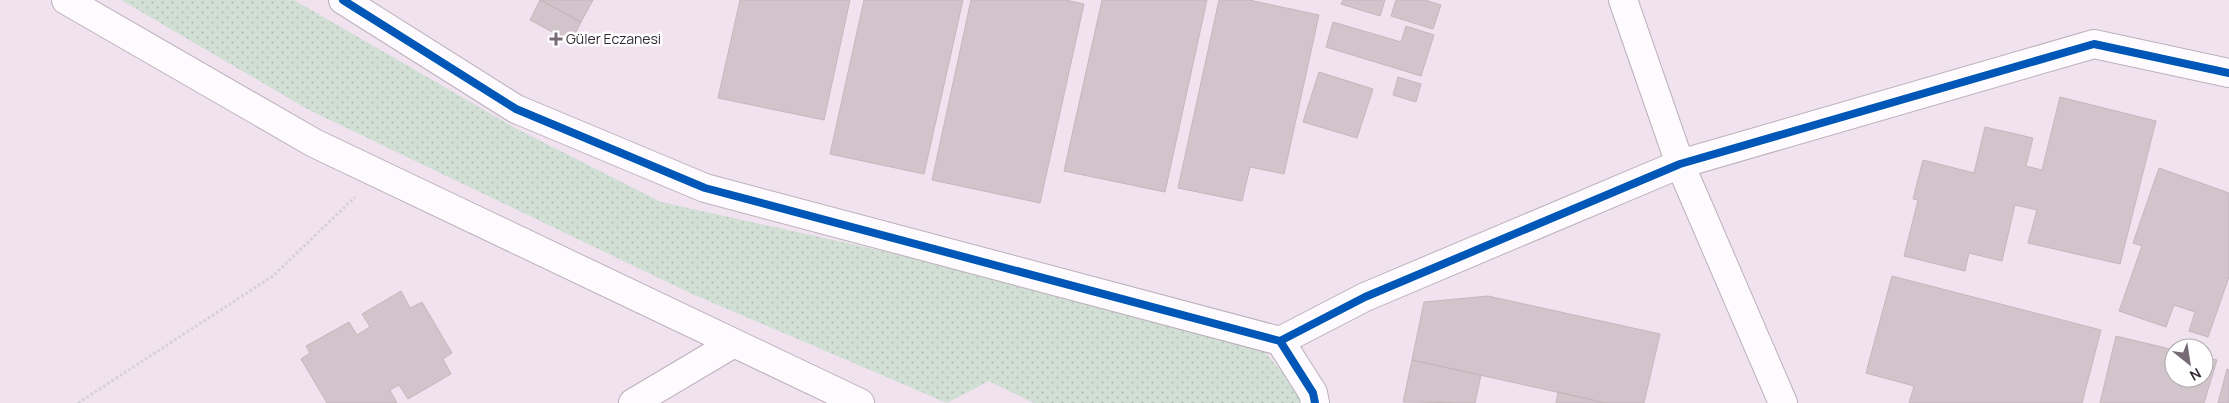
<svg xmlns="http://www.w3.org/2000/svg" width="2229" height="403" font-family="Manrope,sans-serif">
<defs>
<pattern id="grass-dots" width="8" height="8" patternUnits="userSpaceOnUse" patternTransform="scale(1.25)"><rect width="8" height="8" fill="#d1dfd5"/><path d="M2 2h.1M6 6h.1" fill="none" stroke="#b4c0b7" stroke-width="1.8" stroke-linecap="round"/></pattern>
</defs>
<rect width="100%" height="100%" fill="#f0e2ef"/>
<path fill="url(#grass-dots)" d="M121,0H294L517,129L661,202L1014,280L1264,351L1300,394L1302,403H1034L989,381L947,403L690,293L309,110Z"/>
<path fill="#d1c4ca" stroke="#c4b7bc" d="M540,0L581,22L571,42L530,20Z
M541,0H593L581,22Z
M740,0H850L824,120L718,98Z
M864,0H963L924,174L830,154Z
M971,0H1066L1084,4L1040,203L932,180Z
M1102,0H1207L1165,192L1064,171Z
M1219,0H1249L1319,15L1284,174L1250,167L1242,201L1178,188Z
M1343,0H1385L1380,16L1341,4Z
M1396,0H1425L1441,5L1433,29L1391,16Z
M1333,22L1401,42L1406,26L1434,35L1421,76L1326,47Z
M1319,72L1373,89L1357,138L1303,122Z
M1398,77L1421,84L1416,102L1393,95Z
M2060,97L2156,121L2120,264L2028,243L2037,210L2015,205L2002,261L1969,253L1965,271L1904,256L1918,200L1913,199L1923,160L1974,173L1985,127L2033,138L2026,166L2042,170Z
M2159,168L2229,193V277L2208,337L2189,331L2195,312L2174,305L2166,327L2119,311L2142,246L2133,243Z
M1892,276L2101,330L2082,403H1909L1914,386L1866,373Z
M401,291L410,308L422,302L452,353L443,359L451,374L408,399L399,385L390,390L397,403H327L301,359L310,353L306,346L349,322L357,335L370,327L362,314Z
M1488,296L1660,334L1644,403H1606L1412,360L1424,302Z
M2116,336L2174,350V378H2204V357L2217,360L2204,403H2100Z
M1412,360L1481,375L1475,403L1403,402Z
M2227,369L2229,370V403H2218Z
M1558,392L1606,403H1556Z"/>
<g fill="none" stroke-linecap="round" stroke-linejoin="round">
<defs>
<path id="minor" d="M66,0L314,143L860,403
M343,0L516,109L705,188L1280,341
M1623,0L1680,164L1783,403
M633,403L734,343
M1315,403L1313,393L1280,341L1365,297L1680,164L2094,44L2229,73"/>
</defs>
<use href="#minor" stroke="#bcb1bb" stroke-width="30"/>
<path stroke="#d6d1d6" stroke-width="3" stroke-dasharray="2.5 2.5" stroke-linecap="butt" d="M78,403L273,276L355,197"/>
<use href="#minor" stroke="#fdfbfd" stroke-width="28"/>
<defs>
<path id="cycleway" d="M343,0L516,109L705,188L1280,341
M1315,403L1313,393L1280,341L1365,297L1680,164L2094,44L2229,73"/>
</defs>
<use href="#cycleway" stroke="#fff" stroke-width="11"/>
<use href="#cycleway" stroke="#0057b8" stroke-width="8"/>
</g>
<path fill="#766a75" stroke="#fff" stroke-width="2" d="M553.5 31.5h5v5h5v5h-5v5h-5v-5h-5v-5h5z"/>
<g text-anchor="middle" stroke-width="5" stroke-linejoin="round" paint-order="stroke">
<g font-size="14" fill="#342a33" stroke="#fff" text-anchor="start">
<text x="566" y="44">Güler Eczanesi</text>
</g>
</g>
<g transform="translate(2189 363) rotate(150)"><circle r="24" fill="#ffffff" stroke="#aeaaad"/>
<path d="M0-4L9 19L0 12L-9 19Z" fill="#766a75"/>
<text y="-8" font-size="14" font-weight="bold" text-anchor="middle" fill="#342a33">N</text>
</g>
</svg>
